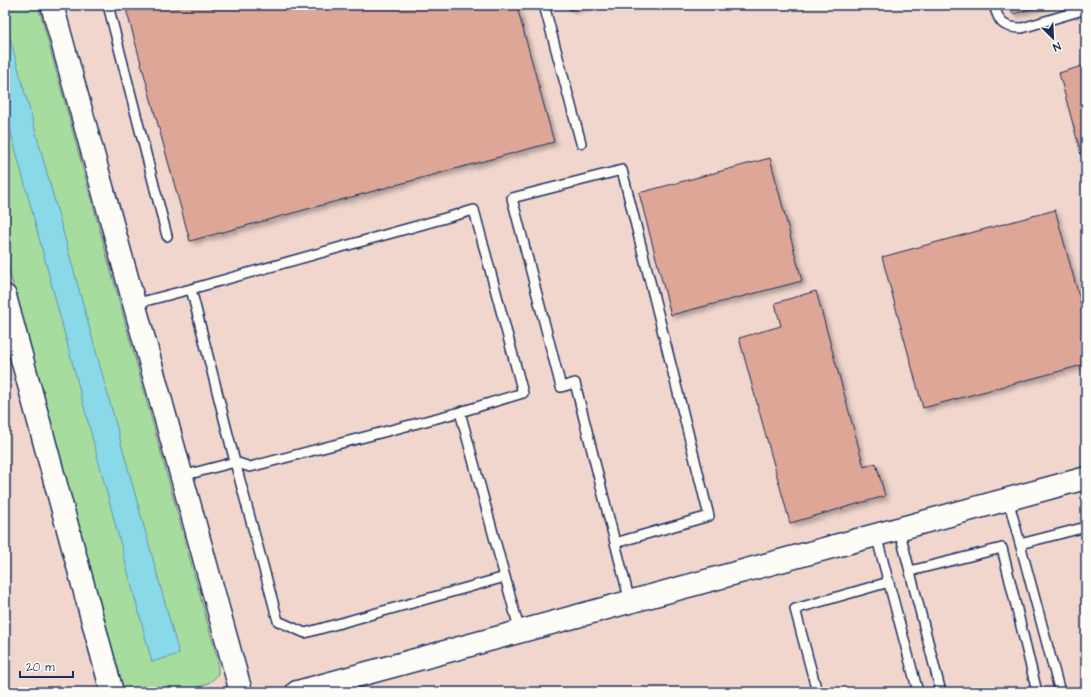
<svg xmlns="http://www.w3.org/2000/svg" width="1091" height="697" font-family="'Architects Daughter',sans-serif">
<defs>
<filter id="shadow"><feDropShadow dx="3.5" dy="3.5" stdDeviation="2" flood-color="#0004"/></filter>
</defs>
<rect width="100%" height="100%" fill="#f7ebe4"/>
<filter id="ink" filterUnits="userSpaceOnUse"><feTurbulence type="fractalNoise" baseFrequency=".025" numOctaves="2"/><feDisplacementMap in="SourceGraphic" scale="8" xChannelSelector="R" yChannelSelector="G"/><feConvolveMatrix kernelMatrix="1 2 1 2 8 2 1 2 1" color-interpolation-filters="sRGB"/></filter>
<g filter="url(#ink)">
<path fill="#f0d6cd" d="M5,5H1086V692H5Z"/>
<path fill="#a7dc9f" stroke="#61867e" d="M5,5H38L218,661V674C203,697 150,692 124,692L123,690L5,255Z"/>
<path fill="#8ad9e9" stroke="#5e95b1" d="M5,20L179,654L152,662L5,110Z"/>
<path fill="#dea697" stroke="#1b2f5e" filter="url(#shadow)" d="M125,5H525L517,7L554,142L190,241Z
M569,5H587L570,10Z
M1010,5H1046L1013,14Z
M1086,65V172L1059,73Z
M770,158L802,281L671,315L639,193Z
M1055,210L1086,322V364L923,408L882,257Z
M816,291L864,467L876,463L885,496L790,523L739,338L781,326L775,303Z"/>
<g fill="none" stroke-linecap="round" stroke-linejoin="round">
<defs>
<path id="service" d="M108,5L167,236
M544,5L581,143
M994,5C999,22 1002,28 1022,28L1086,9
M191,289L474,210L523,393L460,412
M134,304L191,289L235,462L182,476
M235,462L250,467L460,412L520,632
M235,462L278,621L305,633L505,577
M1008,499L1060,692
M899,529L941,692
M876,535L918,692
M615,543L709,516L622,170L512,198L561,387L575,383L630,602
M1020,544L1086,527
M910,571L1002,548L1037,692
M817,692L795,609L889,582"/>
<path id="tertiary" d="M297,692L1086,478"/>
<path id="secondary" d="M52,5L241,692
M5,296L112,692"/>
</defs>
<use href="#service" stroke="#1b2f5e" stroke-width="12"/>
<use href="#tertiary" stroke="#1b2f5e" stroke-width="25"/>
<use href="#secondary" stroke="#1b2f5e" stroke-width="25"/>
<use href="#service" stroke="#fdfcf7" stroke-width="9"/>
<use href="#tertiary" stroke="#fdfcf7" stroke-width="22"/>
<use href="#secondary" stroke="#fdfcf7" stroke-width="22"/>
</g>
</g>
<rect width="1091" height="697" fill="none" stroke="#fdfcf7" stroke-width="20"/>
<rect x="10" y="10" width="1071" height="677" fill="none" stroke="#1b2f5e" stroke-width="1.5" filter="url(#ink)"/>
<g transform="translate(1053 38) rotate(156)" stroke="#fdfcf7" stroke-width="3" paint-order="stroke">
<path d="M0-3L7 15L0 10L-7 15Z" fill="#1b2f5e"/>
<text y="-6" font-size="11" font-weight="bold" text-anchor="middle" fill="#1b2f5e">N</text>
</g>
<path d="M20 671v6h53v-6" fill="none" stroke="#1b2f5e" stroke-width="2"/>
<text x="26" y="671" font-size="12" fill="#1b2f5e" stroke="#fdfcf7" stroke-width="3" paint-order="stroke">20 m</text>
</svg>
